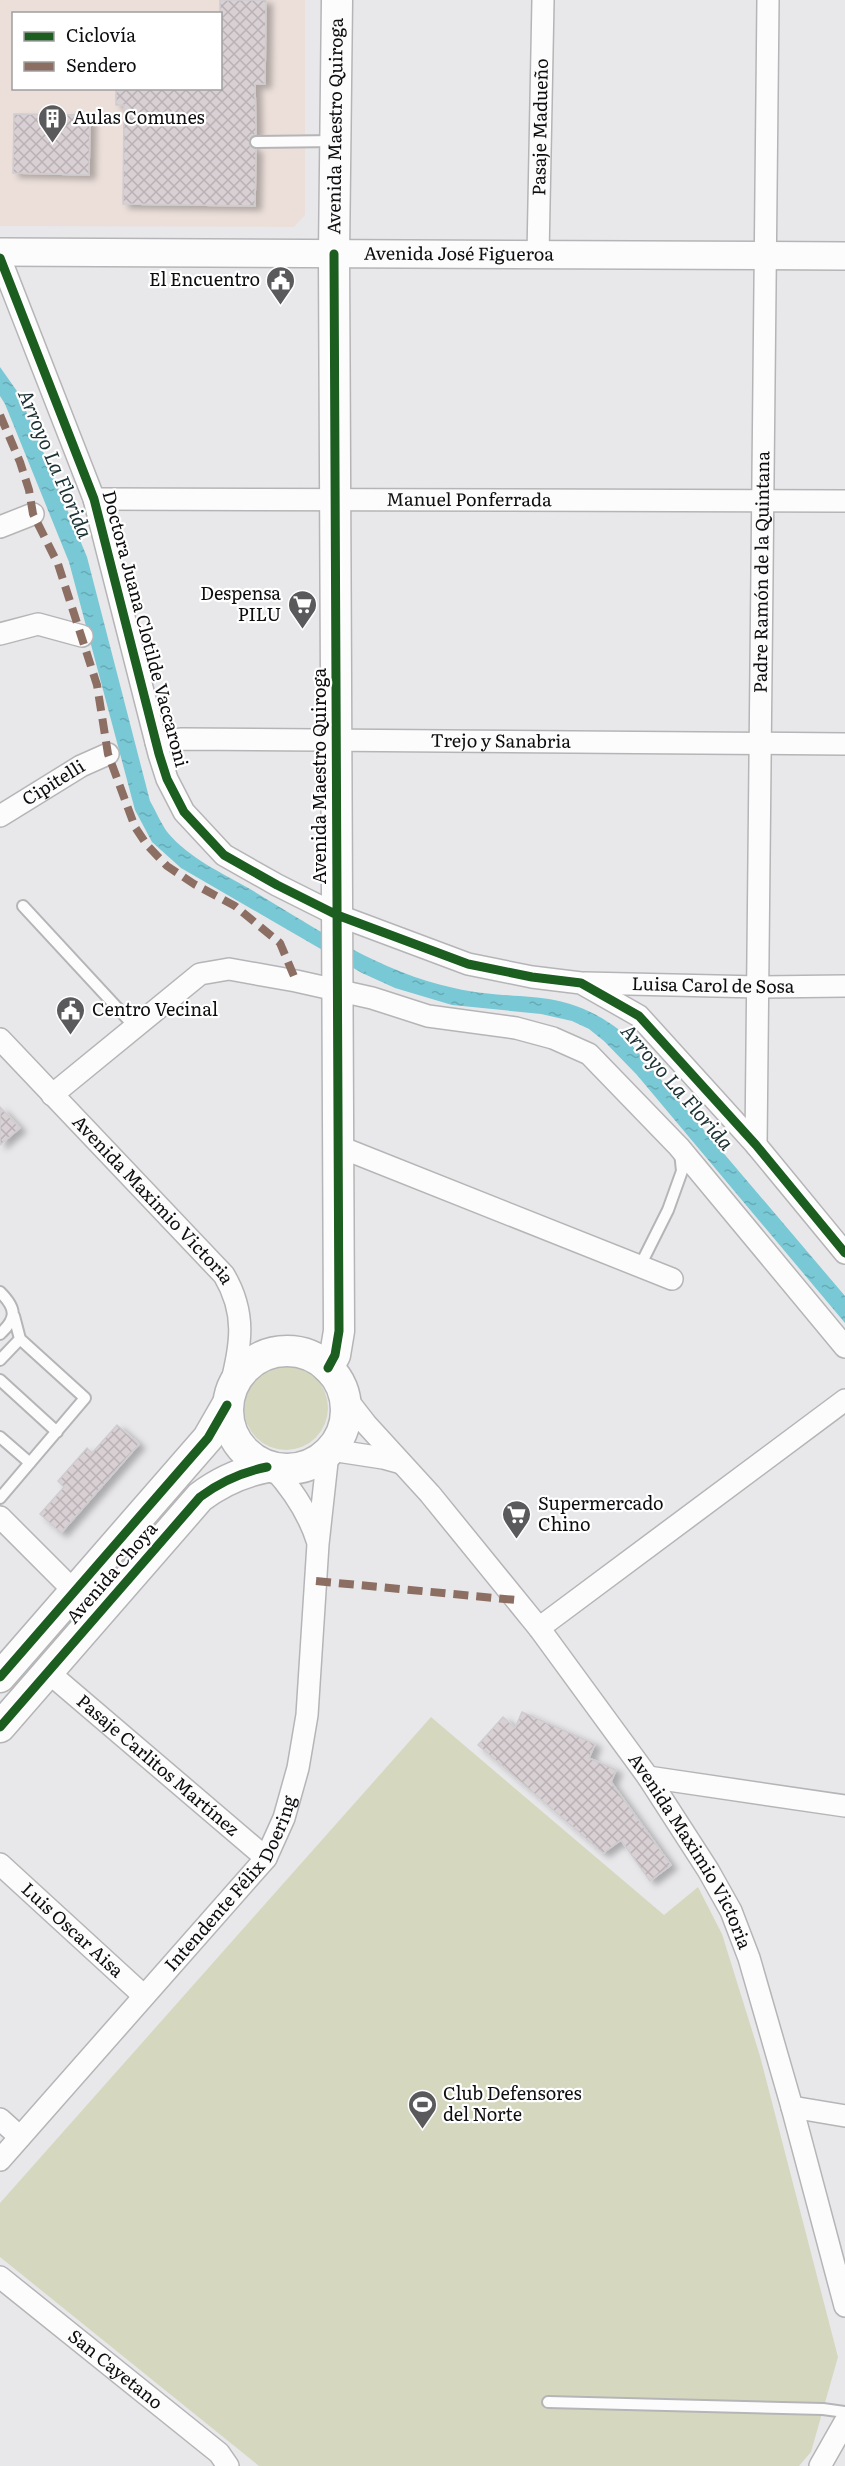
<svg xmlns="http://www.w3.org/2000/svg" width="845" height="2466" font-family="Literata,serif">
<defs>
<pattern id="water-ripples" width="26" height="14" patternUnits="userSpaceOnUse" patternTransform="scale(1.5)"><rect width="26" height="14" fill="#78c8d5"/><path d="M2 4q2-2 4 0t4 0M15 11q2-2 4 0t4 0" fill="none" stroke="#67abb6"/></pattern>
<pattern id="building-cross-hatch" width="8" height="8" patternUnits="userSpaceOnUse" patternTransform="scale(1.5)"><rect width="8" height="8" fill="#d9d0d4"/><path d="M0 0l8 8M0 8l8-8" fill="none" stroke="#b9b1b5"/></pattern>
<filter id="shadow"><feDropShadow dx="6" dy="4" stdDeviation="3" flood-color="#0004"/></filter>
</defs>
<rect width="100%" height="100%" fill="#e8e8eb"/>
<path fill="#ecdfda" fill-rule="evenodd" d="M0,0H305V215L294,227L0,226ZM14,14H220V88H14Z"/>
<path fill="#d5d8bf" d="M244 1408a42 42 0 1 1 84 0a42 42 0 1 1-84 0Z
M431,1717L664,1915L698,1887L722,1934L760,2056L838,2357L811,2452L799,2466H259L0,2257V2203Z"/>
<path fill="url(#water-ripples)" d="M0,367L19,394L87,557L150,801C156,811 161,824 168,833C189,858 222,873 250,889C315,928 380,972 454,988C519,1003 559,985 618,1029L845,1296V1323L637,1075L604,1041L589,1029L572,1021L541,1014L452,1005L395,988L362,973L181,868L152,842L135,810L69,562L5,404L0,396Z"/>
<path fill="url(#building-cross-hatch)" stroke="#cfcdcf" stroke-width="1.5" filter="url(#shadow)" d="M220,0H266L265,84H255L256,134L252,136L249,142L250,146L256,149L255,206L123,204L124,105H116V88H220Z
M14,114L90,115L89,175L13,173Z
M0,1107L20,1128L0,1145Z
M117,1425L139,1444L61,1533L40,1514L64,1487L58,1481L87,1448L92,1453Z
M522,1712L595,1744L589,1758L616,1770L611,1782L671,1865L650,1881L621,1840L603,1853L478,1745L503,1717L515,1728Z"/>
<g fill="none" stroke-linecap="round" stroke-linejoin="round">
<defs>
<path id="service" d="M256,142L335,141
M23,906L135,1027
M640,1266L668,1210L682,1171L680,1152
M0,1292C17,1309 17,1318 0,1334
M0,1360L20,1339
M0,1380L57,1432
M0,1437L30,1463
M0,1498L85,1398L20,1339L14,1316
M548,2402L823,2409L845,2412"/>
<g id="minor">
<path id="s1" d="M538,255L543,0"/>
<path d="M0,258L94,499L159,754L167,779L184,812L224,855L277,885L337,915L468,964L532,977L581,983L639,1016L756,1145L845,1253"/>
<path id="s2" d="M94,499L845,501"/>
<path d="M0,527L33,514"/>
<path d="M0,634L38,624L82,636"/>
<path id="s3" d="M156,742L182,739L845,744"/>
<path id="s4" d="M0,816L81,766L108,754"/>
<path id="s5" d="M585,983L759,987L845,986"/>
<path id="s6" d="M0,1039L224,1275C248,1316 240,1346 230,1390"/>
<path d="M52,1095L200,974L229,969L296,981L372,998L428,1016L516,1028L553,1038L589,1054L679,1147L845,1347"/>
<path id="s7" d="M756,1145L768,0"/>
<path d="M340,1147L672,1279"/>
<path id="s8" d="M345,1397L366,1424L430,1494L539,1628L648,1777L708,1870L731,1911L749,1958L792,2107L845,2306"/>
<path d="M331,1450L383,1458L401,1463"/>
<path d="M273,1468C293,1490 308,1512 317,1540"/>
<path d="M0,1517L74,1591"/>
<path d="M539,1628L845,1400"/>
<path id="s9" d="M48,1672L266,1858"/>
<path d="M648,1777L845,1806"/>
<path id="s10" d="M0,1864L144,1996"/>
<path d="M792,2107L845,2116"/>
<path d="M0,2119L20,2137"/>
<path id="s11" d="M0,2160L266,1858L284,1818L298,1768L307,1715L318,1544L328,1453"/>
<path id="s12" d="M0,2277L219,2453L228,2466"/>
<path d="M820,2466L845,2422"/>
</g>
<g id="tertiary">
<path id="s13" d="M0,252L845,256"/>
</g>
<g id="secondary">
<circle cx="287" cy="1410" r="59"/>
<path id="s14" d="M328,1368L335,1355L339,1331L334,254L337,0"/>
<path d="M0,1677L208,1438L227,1405"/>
<path d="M0,1727L200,1497C220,1482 242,1472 267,1467"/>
</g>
</defs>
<use href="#service" stroke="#b5b5b7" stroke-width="14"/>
<use href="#minor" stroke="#b5b5b7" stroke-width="24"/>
<use href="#tertiary" stroke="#b5b5b7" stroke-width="30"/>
<use href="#secondary" stroke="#b5b5b7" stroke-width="33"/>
<use href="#service" stroke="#fcfcfc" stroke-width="10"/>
<use href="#minor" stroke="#fcfcfc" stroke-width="21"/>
<use href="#tertiary" stroke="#fcfcfc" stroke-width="27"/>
<use href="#secondary" stroke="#fcfcfc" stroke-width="30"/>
<path stroke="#8d6e63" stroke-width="8" stroke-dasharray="15 8" stroke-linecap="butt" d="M0,415L20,462L29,490L33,514L58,564L97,685L108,754L135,827L147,845L167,866L194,884L235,906L280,943L296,981
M316,1581L516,1600"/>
<defs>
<path id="cycleway" d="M0,258L94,499L159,754L167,779L184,812L224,855L277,885L337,915L468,964L532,977L581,983L639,1016L756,1145L845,1253
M328,1368L335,1355L339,1331L334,254
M0,1677L208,1438L227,1405
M0,1727L200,1497C220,1482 242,1472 267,1467"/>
</defs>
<use href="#cycleway" stroke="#fff" stroke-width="13"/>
<use href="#cycleway" stroke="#1b5e20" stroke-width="9"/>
</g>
<defs>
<symbol id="building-pin" viewBox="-11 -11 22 30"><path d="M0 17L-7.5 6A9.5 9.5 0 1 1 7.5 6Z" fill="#5a5a5c" stroke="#fff"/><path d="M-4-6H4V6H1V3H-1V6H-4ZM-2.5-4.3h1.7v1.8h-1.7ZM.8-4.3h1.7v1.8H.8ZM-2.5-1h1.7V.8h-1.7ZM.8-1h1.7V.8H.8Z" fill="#fff"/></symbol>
<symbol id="civic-pin" viewBox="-11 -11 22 30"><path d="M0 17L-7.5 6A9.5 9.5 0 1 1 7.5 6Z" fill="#5a5a5c" stroke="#fff"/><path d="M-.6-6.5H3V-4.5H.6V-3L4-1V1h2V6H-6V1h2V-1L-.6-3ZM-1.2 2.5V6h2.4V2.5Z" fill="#fff"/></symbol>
<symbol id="supermarket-pin" viewBox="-11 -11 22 30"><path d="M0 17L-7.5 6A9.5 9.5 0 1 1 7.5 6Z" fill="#5a5a5c" stroke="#fff"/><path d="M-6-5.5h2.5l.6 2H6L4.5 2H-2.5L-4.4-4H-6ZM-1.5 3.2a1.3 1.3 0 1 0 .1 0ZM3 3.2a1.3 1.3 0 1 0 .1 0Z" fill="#fff"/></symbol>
<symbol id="stadium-pin" viewBox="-11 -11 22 30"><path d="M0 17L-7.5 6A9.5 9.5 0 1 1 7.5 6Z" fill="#5a5a5c" stroke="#fff"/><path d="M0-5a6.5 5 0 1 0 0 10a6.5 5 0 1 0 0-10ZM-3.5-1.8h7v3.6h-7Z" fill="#fff"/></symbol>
</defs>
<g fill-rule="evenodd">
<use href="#building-pin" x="36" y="102" width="33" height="45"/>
<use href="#civic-pin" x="264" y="264" width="33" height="45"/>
<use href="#supermarket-pin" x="286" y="588" width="33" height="45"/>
<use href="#civic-pin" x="54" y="994" width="33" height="45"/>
<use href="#supermarket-pin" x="500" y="1498" width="33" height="45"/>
<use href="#stadium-pin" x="406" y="2088" width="33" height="45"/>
</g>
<g text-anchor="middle" stroke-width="4.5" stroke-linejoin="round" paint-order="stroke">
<g font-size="18" fill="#0d0d0f" stroke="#fff" text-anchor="start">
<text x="73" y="124">Aulas Comunes</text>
<text x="260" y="286" text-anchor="end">El Encuentro</text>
<text x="281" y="600" text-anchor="end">Despensa<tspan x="281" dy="21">PILU</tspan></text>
<text x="92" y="1016">Centro Vecinal</text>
<text x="538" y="1510">Supermercado<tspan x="538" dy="21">Chino</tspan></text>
<text x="443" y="2100">Club Defensores<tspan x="443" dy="21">del Norte</tspan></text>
</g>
<g font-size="18" fill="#0d0d0f" stroke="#fff">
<text dy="6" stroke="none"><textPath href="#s14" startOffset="1244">Avenida Maestro Quiroga</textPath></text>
<text dy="6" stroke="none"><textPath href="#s1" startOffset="128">Pasaje Madueño</textPath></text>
<text dy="6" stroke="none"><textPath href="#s13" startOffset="459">Avenida José Figueroa</textPath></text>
<text dy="6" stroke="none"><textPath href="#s2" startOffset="375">Manuel Ponferrada</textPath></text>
<text dy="6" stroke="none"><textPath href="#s7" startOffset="573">Padre Ramón de la Quintana</textPath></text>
<text transform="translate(145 629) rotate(75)" y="6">Doctora Juana Clotilde Vaccaroni</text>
<text dy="6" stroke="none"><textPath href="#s3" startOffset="345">Trejo y Sanabria</textPath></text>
<text transform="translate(320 776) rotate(-90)" y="6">Avenida Maestro Quiroga</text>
<text dy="6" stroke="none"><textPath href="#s4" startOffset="63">Cipitelli</textPath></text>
<text dy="6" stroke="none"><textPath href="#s5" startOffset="128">Luisa Carol de Sosa</textPath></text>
<text dy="6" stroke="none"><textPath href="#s6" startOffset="222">Avenida Maximio Victoria</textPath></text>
<text transform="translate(112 1573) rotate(-49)" y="6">Avenida Choya</text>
<text dy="6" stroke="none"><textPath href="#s9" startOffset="144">Pasaje Carlitos Martínez</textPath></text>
<text dy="6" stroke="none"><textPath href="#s8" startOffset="572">Avenida Maximio Victoria</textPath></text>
<text dy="6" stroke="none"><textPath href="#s11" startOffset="362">Intendente Félix Doering</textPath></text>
<text dy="6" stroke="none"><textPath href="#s10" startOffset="98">Luis Oscar Aisa</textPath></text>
<text dy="6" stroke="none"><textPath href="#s12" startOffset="148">San Cayetano</textPath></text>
</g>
<g font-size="20" font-style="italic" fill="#1d3134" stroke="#fff">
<text transform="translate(55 464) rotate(67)" y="7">Arroyo La Florida</text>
<text transform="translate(677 1087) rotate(49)" y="7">Arroyo La Florida</text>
</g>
</g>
<rect x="12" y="12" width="210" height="78" fill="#ffffff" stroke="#9e9e9f" stroke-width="1.5"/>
<rect x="24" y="32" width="30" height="9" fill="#1b5e20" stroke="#9e9e9f" stroke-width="1.5"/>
<text x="66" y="42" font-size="18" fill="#0d0d0f">Ciclovía</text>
<rect x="24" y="62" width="30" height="9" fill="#8d6e63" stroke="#9e9e9f" stroke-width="1.5"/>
<text x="66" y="72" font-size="18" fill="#0d0d0f">Sendero</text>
</svg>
